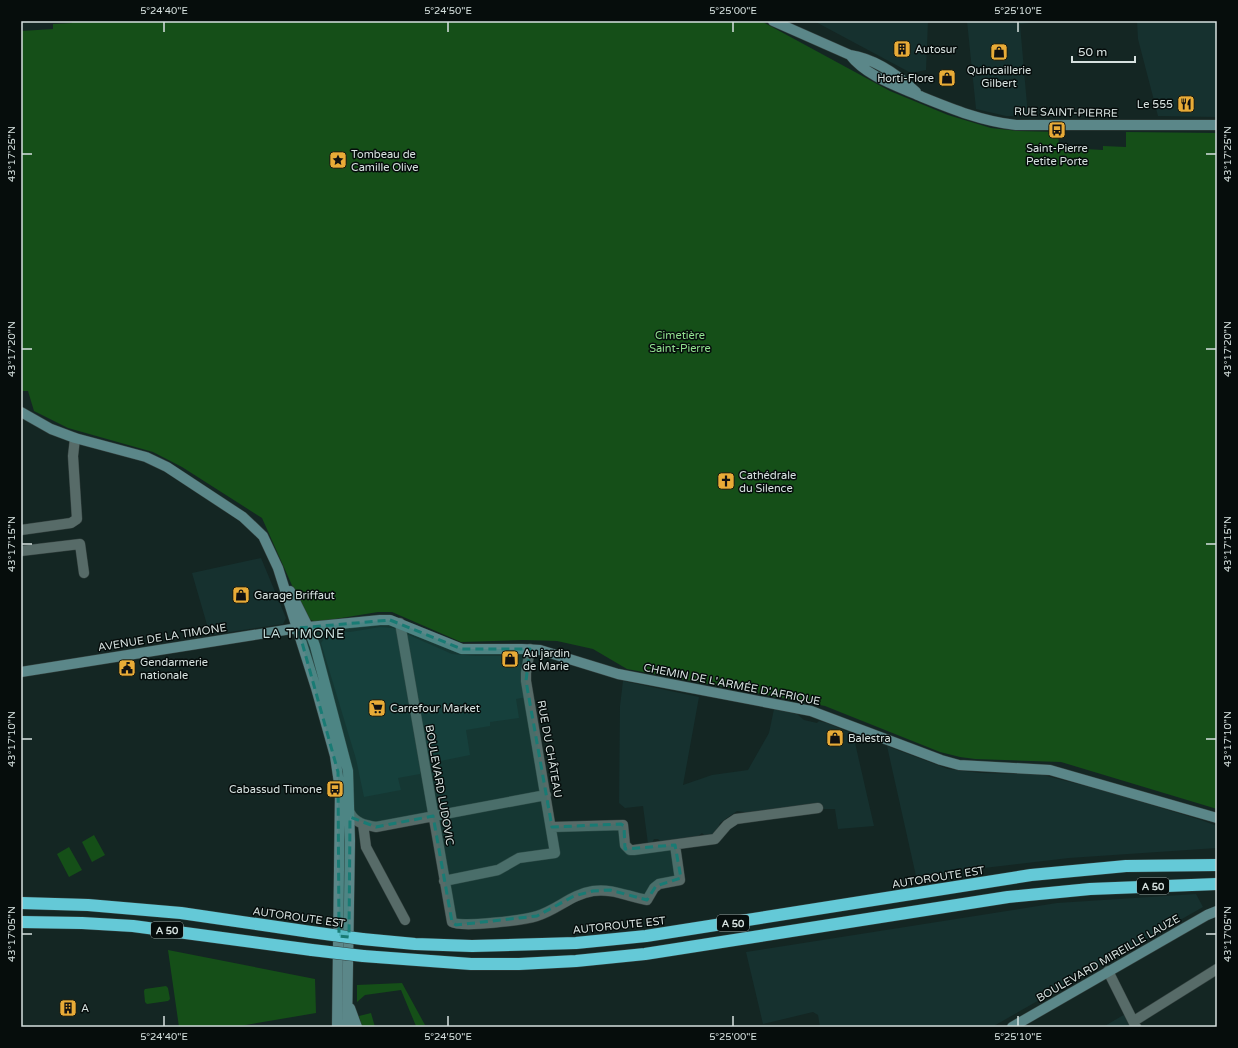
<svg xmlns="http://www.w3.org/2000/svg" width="1238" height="1048" font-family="'Varela Round',sans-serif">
<rect width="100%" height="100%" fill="#142623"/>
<path fill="#16312f" d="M814,21H928L926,70L911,73Z
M967,21H1048L1020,24L1028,116H1006L976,109Z
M1137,21H1217V117L1158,116L1138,39Z
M261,558L286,618L283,624L210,635L192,573Z
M380,627L393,628L452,654L476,656H519L526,697L516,699L519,718L490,722V726L466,730L470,755L421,765L420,774L398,778L401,790L364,797L356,759L321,643L329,632H350Z
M623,681L699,697L683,785L712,775L748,770L769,733L774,709L797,714L804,720L817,723L819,721L827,723L853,734L874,826L838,829L835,809H821V804L751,813L737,811L720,823L715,836L706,837L702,833L695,839L661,842L658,839H654L652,843L648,844L643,806L625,808L619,803L620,706Z
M887,746L948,769L981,773L1039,774L1109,792L1201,820L1217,826V848L1069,858L916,876Z
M1196,894L1203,907L992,1027H820L818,1015L813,1012L763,1024L746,952L1057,903Z
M1127,1013L1133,1027H1103Z"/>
<path fill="#154f18" d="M72,21H761L890,91L948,115L991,128L1019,131L1058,132L1059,146L1076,148V146H1084V149L1103,150V146L1126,147V132L1217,133V809L1061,762L975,759L960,757L940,752L825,706L627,669L593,649L557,641L523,640L461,642L392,612H378L317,622L307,619L262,518L182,467L153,452L68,428L34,411L28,391H21V31L53,29V24L72,23Z
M94,835L105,855L92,862L82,842Z
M69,847L82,870L69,877L57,854Z
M168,950L315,979L316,1013L234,1027H179Z
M402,983L425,1025L416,1026L401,990L365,995L357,1002V985Z
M166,986L168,988L170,999L168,1001L147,1004L145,1002L144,991L145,989Z
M371,1013L375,1027H362L359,1016Z"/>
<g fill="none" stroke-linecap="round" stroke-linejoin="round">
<defs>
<path id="street" d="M21,530L71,523L77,519L73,456L75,438
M21,551L80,544L84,573
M400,623L452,922C461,928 525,920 537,916C557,910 572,894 593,891C612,888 629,897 647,900L654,888L659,884L680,880L675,845
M350,813C355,823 365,825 376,827L546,795
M363,824L366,847L405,920
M552,827L623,825L625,845L630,850H634L715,839L727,825L736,819L818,808
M444,881L498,870L519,858L555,853L526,681V673L530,649
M1108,971L1136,1027
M1134,1021L1217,969"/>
<path id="secondary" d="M773,21L850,55C876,59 898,75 916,92
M850,55C866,76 897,86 920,96C952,109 981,121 1016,125H1217
M21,412L51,429L75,438L146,457L167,467L243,517L263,536L278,568L316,688L335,756L340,790L337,1027
M290,591L308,627L315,646L348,771L350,841L347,1027
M21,672L298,628L380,620H390L462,649H522L540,650L618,674L811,711L941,760L959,765L1050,770L1217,818
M350,1008L357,1027
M1012,1027L1207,915L1217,911"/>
<path id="highway" d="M21,903L88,905L181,913L311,932
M21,922L82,923L133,926L312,950
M362,939L415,944L472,946L576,943L646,936L1031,875L1126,866L1217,865
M363,956L471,964H519L576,961L645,954L1008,897L1090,889L1217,884"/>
</defs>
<use href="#street" stroke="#34413f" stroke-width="11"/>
<use href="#secondary" stroke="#34413f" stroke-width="11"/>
<use href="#highway" stroke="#34413f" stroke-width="13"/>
<use href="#street" stroke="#576b68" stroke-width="10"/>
<use href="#secondary" stroke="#5b8789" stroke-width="10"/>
<use href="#highway" stroke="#64c9d7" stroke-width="12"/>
<defs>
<path id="highway-bridge" d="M311,932L362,939
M312,950L363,956"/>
</defs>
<use href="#highway-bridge" stroke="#34413f" stroke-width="13" stroke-linecap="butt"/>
<use href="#highway-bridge" stroke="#64c9d7" stroke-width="12"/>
</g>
<path fill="#197b74" fill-opacity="0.2" stroke="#197b74" stroke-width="3" stroke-dasharray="8 5" stroke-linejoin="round" d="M390,620L462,649H530L526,681L552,827L621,824L624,826L625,849L675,845L681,878L656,886L647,900L610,890L593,891L574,896L537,916L456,925L452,922L433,816L376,827L350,817L349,937L339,936L338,772L298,628Z"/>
<path fill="none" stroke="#d6e1df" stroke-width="1.5" d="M164,22V32M448,22V32M733,22V32M1018,22V32M22,154H32M1206,154H1216M22,349H32M1206,349H1216M22,544H32M1206,544H1216M22,739H32M1206,739H1216M22,934H32M1206,934H1216M164,1016V1026M448,1016V1026M733,1016V1026M1018,1016V1026"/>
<defs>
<symbol id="building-square" viewBox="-11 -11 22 22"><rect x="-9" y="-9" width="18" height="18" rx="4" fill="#e8ab37" stroke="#060d0c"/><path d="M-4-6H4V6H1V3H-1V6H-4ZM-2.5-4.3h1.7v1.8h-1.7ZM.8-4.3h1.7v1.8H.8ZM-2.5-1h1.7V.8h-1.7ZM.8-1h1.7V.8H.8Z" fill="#111"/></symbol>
<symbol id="shop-square" viewBox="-11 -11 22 22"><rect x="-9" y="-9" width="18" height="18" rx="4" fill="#e8ab37" stroke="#060d0c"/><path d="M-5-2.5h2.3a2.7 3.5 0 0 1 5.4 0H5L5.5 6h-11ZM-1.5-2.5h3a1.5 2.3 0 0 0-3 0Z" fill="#111"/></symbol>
<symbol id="restaurant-square" viewBox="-11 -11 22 22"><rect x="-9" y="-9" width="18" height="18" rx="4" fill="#e8ab37" stroke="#060d0c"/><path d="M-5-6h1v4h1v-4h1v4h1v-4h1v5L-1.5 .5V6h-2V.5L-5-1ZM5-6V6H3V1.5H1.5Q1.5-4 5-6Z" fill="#111"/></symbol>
<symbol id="bus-square" viewBox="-11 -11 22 22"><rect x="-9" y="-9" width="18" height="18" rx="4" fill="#e8ab37" stroke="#060d0c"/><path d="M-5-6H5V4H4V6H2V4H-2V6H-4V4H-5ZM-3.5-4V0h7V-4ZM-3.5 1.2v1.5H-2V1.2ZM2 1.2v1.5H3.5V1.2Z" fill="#111"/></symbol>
<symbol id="sight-square" viewBox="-11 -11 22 22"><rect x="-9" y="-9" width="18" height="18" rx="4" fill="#e8ab37" stroke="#060d0c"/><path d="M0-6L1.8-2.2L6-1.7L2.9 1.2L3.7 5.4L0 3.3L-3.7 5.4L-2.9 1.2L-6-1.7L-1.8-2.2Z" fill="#111"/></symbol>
<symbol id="church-square" viewBox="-11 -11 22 22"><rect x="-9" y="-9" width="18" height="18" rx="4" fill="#e8ab37" stroke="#060d0c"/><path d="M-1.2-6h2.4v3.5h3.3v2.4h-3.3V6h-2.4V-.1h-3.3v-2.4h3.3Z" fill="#111"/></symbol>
<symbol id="civic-square" viewBox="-11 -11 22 22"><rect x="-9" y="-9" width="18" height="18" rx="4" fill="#e8ab37" stroke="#060d0c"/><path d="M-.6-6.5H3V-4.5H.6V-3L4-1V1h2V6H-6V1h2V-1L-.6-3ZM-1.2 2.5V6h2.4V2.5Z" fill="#111"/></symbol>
<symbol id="supermarket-square" viewBox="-11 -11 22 22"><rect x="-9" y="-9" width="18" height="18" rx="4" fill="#e8ab37" stroke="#060d0c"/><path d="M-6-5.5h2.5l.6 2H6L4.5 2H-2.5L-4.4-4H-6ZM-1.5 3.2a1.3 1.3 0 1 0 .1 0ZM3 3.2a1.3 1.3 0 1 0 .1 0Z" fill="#111"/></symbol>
</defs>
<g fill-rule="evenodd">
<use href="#building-square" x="892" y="39" width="20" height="20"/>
<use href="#shop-square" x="989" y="42" width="20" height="20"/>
<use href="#shop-square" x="937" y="68" width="20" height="20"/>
<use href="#restaurant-square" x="1176" y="94" width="20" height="20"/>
<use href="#bus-square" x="1047" y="120" width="20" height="20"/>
<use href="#sight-square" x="328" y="150" width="20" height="20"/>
<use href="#church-square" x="716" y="471" width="20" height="20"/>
<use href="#shop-square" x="231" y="585" width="20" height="20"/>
<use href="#shop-square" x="500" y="649" width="20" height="20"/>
<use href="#civic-square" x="117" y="658" width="20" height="20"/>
<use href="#supermarket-square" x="367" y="698" width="20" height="20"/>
<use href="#shop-square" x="825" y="728" width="20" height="20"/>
<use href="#bus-square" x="325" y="779" width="20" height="20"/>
<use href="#building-square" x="58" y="998" width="20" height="20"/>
</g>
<g text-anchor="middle" stroke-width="3" stroke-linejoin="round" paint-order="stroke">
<g fill="#060d0c" stroke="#98a1a0" stroke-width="1">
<rect x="1137" y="878" width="32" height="16" rx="3"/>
<rect x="717" y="915" width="32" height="16" rx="3"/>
<rect x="151" y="922" width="32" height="16" rx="3"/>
</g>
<g font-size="10" font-weight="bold" fill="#d6e1df">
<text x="1153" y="890">A 50</text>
<text x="733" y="927">A 50</text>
<text x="167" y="934">A 50</text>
</g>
<g font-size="11" fill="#d6e1df" stroke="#060d0c" text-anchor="start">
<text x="915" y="53">Autosur</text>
<text x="999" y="74" text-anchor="middle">Quincaillerie<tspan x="999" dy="13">Gilbert</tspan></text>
<text x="934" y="82" text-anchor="end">Horti-Flore</text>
<text x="1173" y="108" text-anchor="end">Le 555</text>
<text x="1057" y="152" text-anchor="middle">Saint-Pierre<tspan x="1057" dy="13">Petite Porte</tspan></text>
<text x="351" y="158">Tombeau de<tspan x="351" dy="13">Camille Olive</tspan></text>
<text x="739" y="479">Cathédrale<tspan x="739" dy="13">du Silence</tspan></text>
<text x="254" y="599">Garage Briffaut</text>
<text x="523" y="657">Au jardin<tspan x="523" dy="13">de Marie</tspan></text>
<text x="140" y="666">Gendarmerie<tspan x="140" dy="13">nationale</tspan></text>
<text x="390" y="712">Carrefour Market</text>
<text x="848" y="742">Balestra</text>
<text x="322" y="793" text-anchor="end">Cabassud Timone</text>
<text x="81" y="1012">A</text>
</g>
<g font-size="11" fill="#d6e1df" stroke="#060d0c">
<text transform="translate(1066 112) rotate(1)" y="4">RUE SAINT-PIERRE</text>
<text transform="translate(162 637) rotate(-9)" y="4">AVENUE DE LA TIMONE</text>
<text transform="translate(732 684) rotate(11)" y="4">CHEMIN DE L'ARMÉE D'AFRIQUE</text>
<text transform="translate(550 749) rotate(80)" y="4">RUE DU CHÂTEAU</text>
<text transform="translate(440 785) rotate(80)" y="4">BOULEVARD LUDOVIC</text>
<text transform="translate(938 877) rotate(-9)" y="4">AUTOROUTE EST</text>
<text transform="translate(299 917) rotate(8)" y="4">AUTOROUTE EST</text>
<text transform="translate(619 925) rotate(-6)" y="4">AUTOROUTE EST</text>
<text transform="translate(1108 958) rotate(-30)" y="4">BOULEVARD MIREILLE LAUZE</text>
</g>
<g font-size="11" fill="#92e190" stroke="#060d0c">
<text x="680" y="339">Cimetière<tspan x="680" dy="13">Saint-Pierre</tspan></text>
</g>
<g font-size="13" letter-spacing="1" fill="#c7ddda" stroke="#060d0c">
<text x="304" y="638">LA TIMONE</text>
</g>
</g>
<rect width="1238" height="1048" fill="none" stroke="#060d0c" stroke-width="44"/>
<path d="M1072 56v6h63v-6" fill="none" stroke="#d6e1df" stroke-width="2"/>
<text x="1078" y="56" font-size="12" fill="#d6e1df" stroke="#060d0c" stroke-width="3" paint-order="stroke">50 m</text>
<rect x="22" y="22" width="1194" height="1004" fill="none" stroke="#d6e1df" stroke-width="1.5"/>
<g font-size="10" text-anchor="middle" fill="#d6e1df">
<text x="164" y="14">5°24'40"E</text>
<text x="448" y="14">5°24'50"E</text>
<text x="733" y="14">5°25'00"E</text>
<text x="1018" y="14">5°25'10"E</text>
<text transform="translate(11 154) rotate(-90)" y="4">43°17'25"N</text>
<text transform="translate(1227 154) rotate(-90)" y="4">43°17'25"N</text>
<text transform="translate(11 349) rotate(-90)" y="4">43°17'20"N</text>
<text transform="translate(1227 349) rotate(-90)" y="4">43°17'20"N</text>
<text transform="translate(11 544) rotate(-90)" y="4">43°17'15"N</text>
<text transform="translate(1227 544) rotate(-90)" y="4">43°17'15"N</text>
<text transform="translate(11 739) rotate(-90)" y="4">43°17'10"N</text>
<text transform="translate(1227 739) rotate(-90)" y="4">43°17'10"N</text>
<text transform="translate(11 934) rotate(-90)" y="4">43°17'05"N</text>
<text transform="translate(1227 934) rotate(-90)" y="4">43°17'05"N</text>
<text x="164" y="1040">5°24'40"E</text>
<text x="448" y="1040">5°24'50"E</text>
<text x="733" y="1040">5°25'00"E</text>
<text x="1018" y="1040">5°25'10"E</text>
</g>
</svg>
